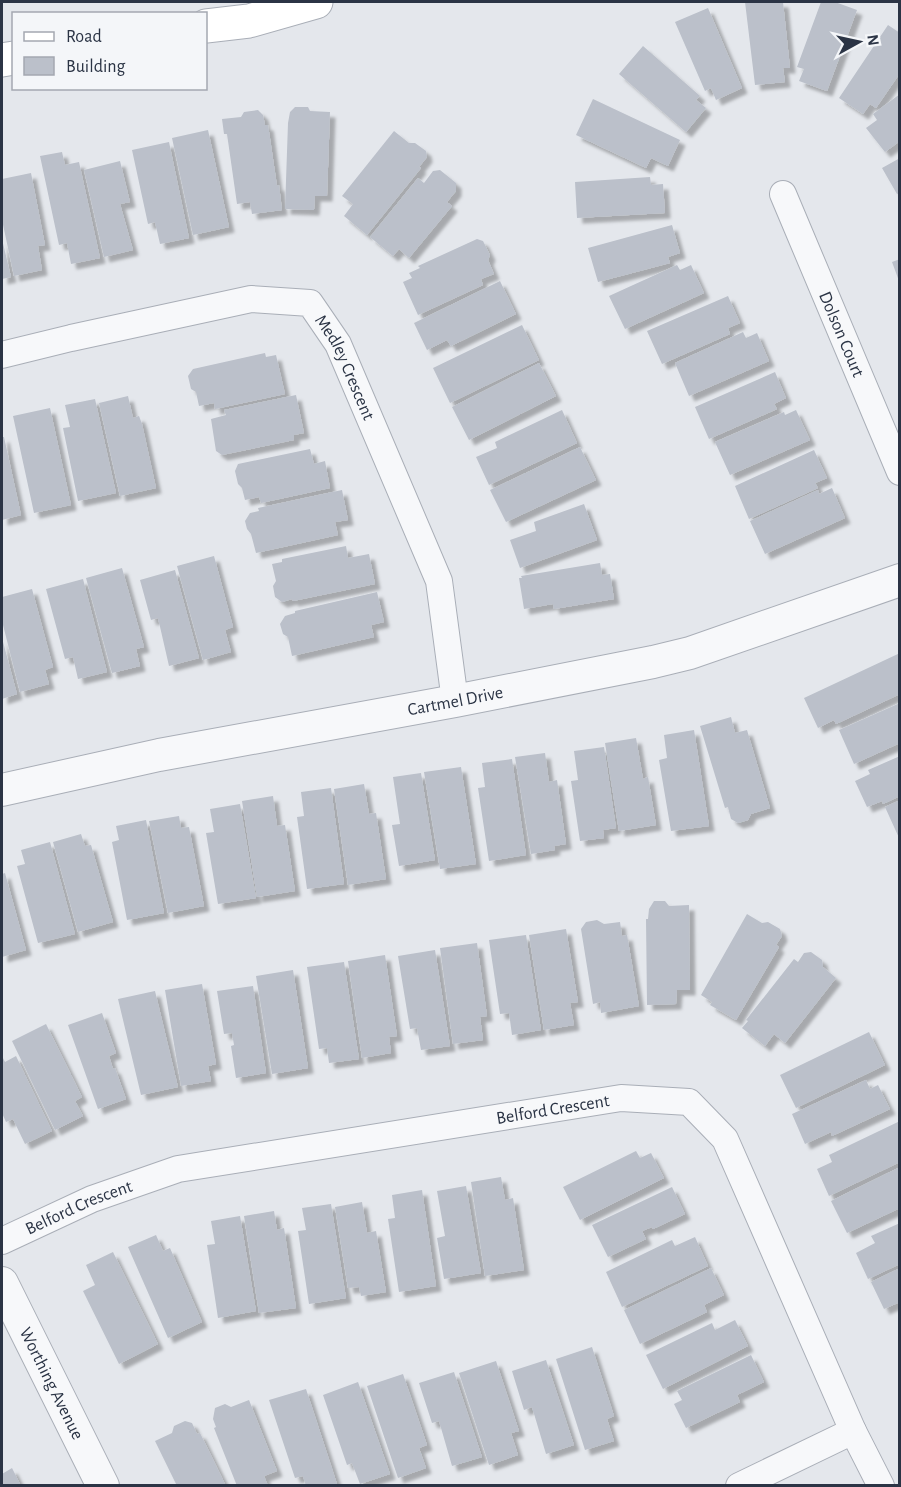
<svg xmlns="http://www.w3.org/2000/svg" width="901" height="1487" font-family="'Alegreya Sans',sans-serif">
<defs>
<filter id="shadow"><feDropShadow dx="5.5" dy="5.5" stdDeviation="1.5" flood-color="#0004"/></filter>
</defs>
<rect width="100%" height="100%" fill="#e4e7ec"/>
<path fill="#bbc0ca" filter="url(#shadow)" d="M745,2H783L790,68H783L785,82L755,85Z
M821,2H835L857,10L827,91L799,81L804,69L797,67Z
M708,8L742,88L716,100L711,88L705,91L675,22Z
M888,25L900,33V73L876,108L870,104L863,114L839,98Z
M643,46L700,96L696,100L706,108L686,132L619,74Z
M900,94V141L885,152L866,128L877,120L873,114Z
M593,99L680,140L668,166L651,158L646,168L576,135Z
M295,107H308L310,111L330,112L327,196H315L314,210L285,209L288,123L290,112Z
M258,110L263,115L265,125H268L277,186L279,185L282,210L252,214L250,202L237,204L227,134H224L222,119L241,117L244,112Z
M208,130L229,227L193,235L172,138Z
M394,131L409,143H415L426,151L427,157L419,167L421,168L367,235L344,216L353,204L342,196Z
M169,142L189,238L160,244L155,222L148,224L132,150Z
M62,152L65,165L79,162L100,258L71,264L67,243L59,245L40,156Z
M900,158V193L897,194L882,168Z
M120,161L130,202L120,204L133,250L104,257L84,170Z
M440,170L456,183V191L447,202L452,206L409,258L399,249L393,256L370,237L418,178L424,183L433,171Z
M31,173L45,245L38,246L42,270L14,276L2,220V179Z
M650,177L651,185L663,184L665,213L577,218L575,182Z
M672,225L680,253L668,257L670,263L598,282L588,248Z
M2,239L11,277L2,279Z
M477,239L483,241L490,255L488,260L494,274L481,279L483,285L418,315L403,282L412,278L409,273L420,268L418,266Z
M900,259V281H899L892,262Z
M677,265L680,270L691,265L704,293L625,329L609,296Z
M500,281L516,314L451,346L447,340L427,350L414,323Z
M728,296L740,323L728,328L730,334L662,364L647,331Z
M522,325L539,360L450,403L433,368Z
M743,332L746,338L757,333L769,361L689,396L675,363Z
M265,353L266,357L276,355L285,394L215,409L214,403L199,406L196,392L191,389L188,376L193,369Z
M539,363L556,396L469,440L452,407Z
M775,372L786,398L774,404L777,409L709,439L695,407Z
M296,395L304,433L294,435V440L222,455L216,451L211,419L226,415L224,410Z
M128,396L133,418L139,416L142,424L156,488L120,496L99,403Z
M95,399L116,493L78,501L63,428L70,427L65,405Z
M50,408L71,505L34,513L13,416Z
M562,410L577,443L489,485L476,457L497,448L495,442Z
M796,410L810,440L730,475L715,442L784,412L785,415Z
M2,437H4L21,515L2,520Z
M580,447L596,480L506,522L490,490Z
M310,449L314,464L325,461L330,488L261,503L259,497L245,500L242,488L238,484L235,471L238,464Z
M814,450L827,478L815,483L818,488L749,519L735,486Z
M832,488L845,518L765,554L750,521L818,490L819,494Z
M342,490L348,520L335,522L338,535L256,553L251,534L247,529L245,521L250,513L259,511L258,508Z
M584,504L597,540L520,568L510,540L536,531L534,522Z
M346,546L348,558L369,554L375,584L293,601L292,599L282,602L275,597L273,586L276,581L272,564L282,562V559Z
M214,556L233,627L225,630L231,652L203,660L177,566Z
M600,563L602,575L610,574L614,599L554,609L553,604L524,609L519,578H522L521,576Z
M122,568L144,647L136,649L140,666L112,673L86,578Z
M175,570L199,658L169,666L158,618L151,620L140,580Z
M83,579L107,672L78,679L73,657L65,659L46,589Z
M32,589L53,667L45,670L49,684L20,692L2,621V597Z
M377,592L384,622L371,625L374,637L292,656L288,637L283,634L280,624L285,616L295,613V611Z
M2,638L17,694L2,699Z
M900,653V694L836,724L834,720L818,728L804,698Z
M900,703V743L854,764L839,730Z
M731,717L735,733L747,730L770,808L751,814L748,820L738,823L731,819L728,807L725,808L700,726Z
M694,730L709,826L671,831L659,760L667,758L664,735Z
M636,738L643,779L648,777L656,825L619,831L605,743Z
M604,747L616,828L603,830L604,838L580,841L571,781L578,780L574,751Z
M545,753L549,782L557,780L566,844L554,846L555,850L531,854L515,757Z
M900,756V796L883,804L882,801L867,807L855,781L870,774L868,770Z
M512,759L526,855L489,861L478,788L485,787L482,763Z
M461,767L476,864L440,869L424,772Z
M421,773L435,860L399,866L392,825L400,824L393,777Z
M364,784L369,814L376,813L386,879L348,885L334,789Z
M331,788L344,884L307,889L297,817L304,816L301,792Z
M273,796L277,826L285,825L295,891L257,897L242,801Z
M900,800V840L885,807Z
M240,804L256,898L218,904L206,833L214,832L210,809Z
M179,816L181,828L189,827L204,906L168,913L149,821Z
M146,820L164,913L127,920L112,842L119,840L116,826Z
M81,834L85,846L91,845L113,922L78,932L53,842Z
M50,842L75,934L38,943L17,866L25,864L21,850Z
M5,873L26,950L2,957V874Z
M654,901H665L669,906L689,905L690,990H677L676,1004L647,1005L646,919H648L649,909Z
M747,914L762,923L768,922L780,929L782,936L776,945L779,947L736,1020L710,1005L712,1002L701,995Z
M597,920L604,924L620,922L622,936L627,935L639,1006L601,1013L600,1002L593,1004L581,929L586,922Z
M566,929L578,1002L570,1003L574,1025L544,1030L529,935Z
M526,935L541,1030L512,1035L509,1013L500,1014L489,940Z
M477,943L487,1016L480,1017L483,1040L453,1044L440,948Z
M435,950L450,1046L421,1050L417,1028L410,1029L398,956Z
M811,952L822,960L823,967L836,978L785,1043L774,1034L765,1046L742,1028L748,1021L746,1020L794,959L798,962L804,953Z
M385,955L397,1036L389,1037L391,1053L362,1058L348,961Z
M344,962L359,1059L329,1063L327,1048L319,1049L307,967Z
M293,970L308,1068L272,1074L256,976Z
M202,984L216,1064L208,1066L211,1081L181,1086L165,990Z
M253,986L266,1073L236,1078L231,1046L234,1045L232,1033L224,1034L217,991Z
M155,991L178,1087L141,1095L118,999Z
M102,1013L116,1053L109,1056L113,1069L115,1068L126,1099L98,1109L68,1025Z
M46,1024L82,1097L75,1101L83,1116L55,1130L12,1041Z
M869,1032L885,1065L796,1108L780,1075Z
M2,1056L5,1062L16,1056L52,1131L25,1144L13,1119L6,1122L2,1113Z
M866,1080L870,1089L878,1085L890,1109L832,1136L831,1132L805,1144L792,1114Z
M900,1121V1162L829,1196L817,1169L832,1162L829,1155Z
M636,1151L640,1158L651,1153L664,1178L580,1220L563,1187Z
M900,1167V1208L847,1233L831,1201Z
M501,1177L505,1200L513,1198L524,1270L485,1276L471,1182Z
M466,1186L481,1273L444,1279L437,1238L445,1236L437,1191Z
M672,1187L685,1214L653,1229L652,1227L642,1231L646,1239L608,1257L592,1225Z
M422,1190L436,1286L399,1292L388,1219L395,1218L392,1195Z
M362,1202L367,1233L376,1231L386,1292L361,1296L359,1287L348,1288L335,1207Z
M331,1204L346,1298L309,1304L298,1231L306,1230L302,1208Z
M274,1211L277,1230L284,1228L296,1308L259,1313L244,1216Z
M240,1216L256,1311L218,1318L207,1245L215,1244L211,1221Z
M900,1223V1264L868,1279L856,1253L875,1243L871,1236Z
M156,1235L163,1251L170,1248L202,1322L168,1338L128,1247Z
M695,1237L708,1266L622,1307L606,1272L672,1240L675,1246Z
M113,1252L158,1344L119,1364L83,1291L95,1285L86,1265Z
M711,1268L724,1295L704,1305L707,1312L640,1344L624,1310Z
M900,1268V1302L884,1309L871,1282Z
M735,1320L748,1346L663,1389L646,1355L712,1323L715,1330Z
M592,1347L614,1416L607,1419L614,1441L585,1450L556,1359Z
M751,1355L764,1382L737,1395L740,1402L686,1428L674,1404L682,1400L677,1391Z
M546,1360L574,1445L546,1454L532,1407L524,1410L512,1371Z
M496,1361L519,1431L511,1433L518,1455L489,1465L459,1373Z
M454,1372L482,1457L452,1466L439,1421L432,1423L419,1383Z
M403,1374L427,1445L419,1448L426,1468L398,1478L367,1386Z
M358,1382L390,1474L360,1484L352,1463L347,1465L323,1395Z
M306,1389L337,1484L331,1486H306L303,1476L295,1478L269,1400Z
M249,1400L277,1471L264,1476L268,1486H237L214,1428L216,1427L213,1419L215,1408L225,1404L231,1407Z
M185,1421L192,1423L197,1434L200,1433L226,1486H177L155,1441L172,1433L174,1426Z
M12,1468L21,1486H2V1474Z"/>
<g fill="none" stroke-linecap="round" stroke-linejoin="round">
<defs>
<g id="minor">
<path id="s1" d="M783,194L900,472"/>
<path id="s2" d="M2,355L71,338L251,299L310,303L338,344L439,581L455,701"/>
<path id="s3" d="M2,1241L92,1199L178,1169L621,1098L689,1102L725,1139L853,1431L881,1486"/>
<path d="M739,1486L853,1431"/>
</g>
<g id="tertiary">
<path id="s4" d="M2,790L159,755L455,701L653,662L690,653L900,580"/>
<path id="s5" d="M2,1283L103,1486"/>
</g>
<path id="secondary" d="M206,26L249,21L316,2
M2,60L14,58"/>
</defs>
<use href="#minor" stroke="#a9aeb7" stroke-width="28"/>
<use href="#tertiary" stroke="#a9aeb7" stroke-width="34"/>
<use href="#secondary" stroke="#a9aeb7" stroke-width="35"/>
<use href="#minor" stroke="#f7f8fa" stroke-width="26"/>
<use href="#tertiary" stroke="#f7f8fa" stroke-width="32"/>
<use href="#secondary" stroke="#fff" stroke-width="33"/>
</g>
<g text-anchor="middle" stroke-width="4.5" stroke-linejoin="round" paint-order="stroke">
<g font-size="18" fill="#2b3445" stroke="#f4f6f9">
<text dy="6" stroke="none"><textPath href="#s1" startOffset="152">Dolson Court</textPath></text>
<text dy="6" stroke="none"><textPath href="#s2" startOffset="388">Medley Crescent</textPath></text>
<text dy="6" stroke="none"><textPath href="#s4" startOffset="462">Cartmel Drive</textPath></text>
<text dy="6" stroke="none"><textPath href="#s3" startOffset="570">Belford Crescent</textPath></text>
<text dy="6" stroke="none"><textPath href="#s3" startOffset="84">Belford Crescent</textPath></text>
<text dy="6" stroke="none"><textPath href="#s5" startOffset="112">Worthing Avenue</textPath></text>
</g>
</g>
<rect width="901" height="1487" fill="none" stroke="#2b3445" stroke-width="6"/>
<rect x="12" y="12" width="195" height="78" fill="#f4f6f9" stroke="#a4a8b1" stroke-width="1.5"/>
<rect x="24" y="32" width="30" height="9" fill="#ffffff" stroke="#a4a8b1" stroke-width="1.5"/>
<text x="66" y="42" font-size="18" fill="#2b3445">Road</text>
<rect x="24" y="57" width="30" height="18" fill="#bbc0ca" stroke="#a4a8b1" stroke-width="1.5"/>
<text x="66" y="72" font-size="18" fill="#2b3445">Building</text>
<g transform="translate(859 42) rotate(82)" stroke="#f4f6f9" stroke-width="4.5" paint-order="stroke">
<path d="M0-4.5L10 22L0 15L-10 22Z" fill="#2b3445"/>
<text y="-9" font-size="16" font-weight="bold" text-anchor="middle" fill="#2b3445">N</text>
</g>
</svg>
